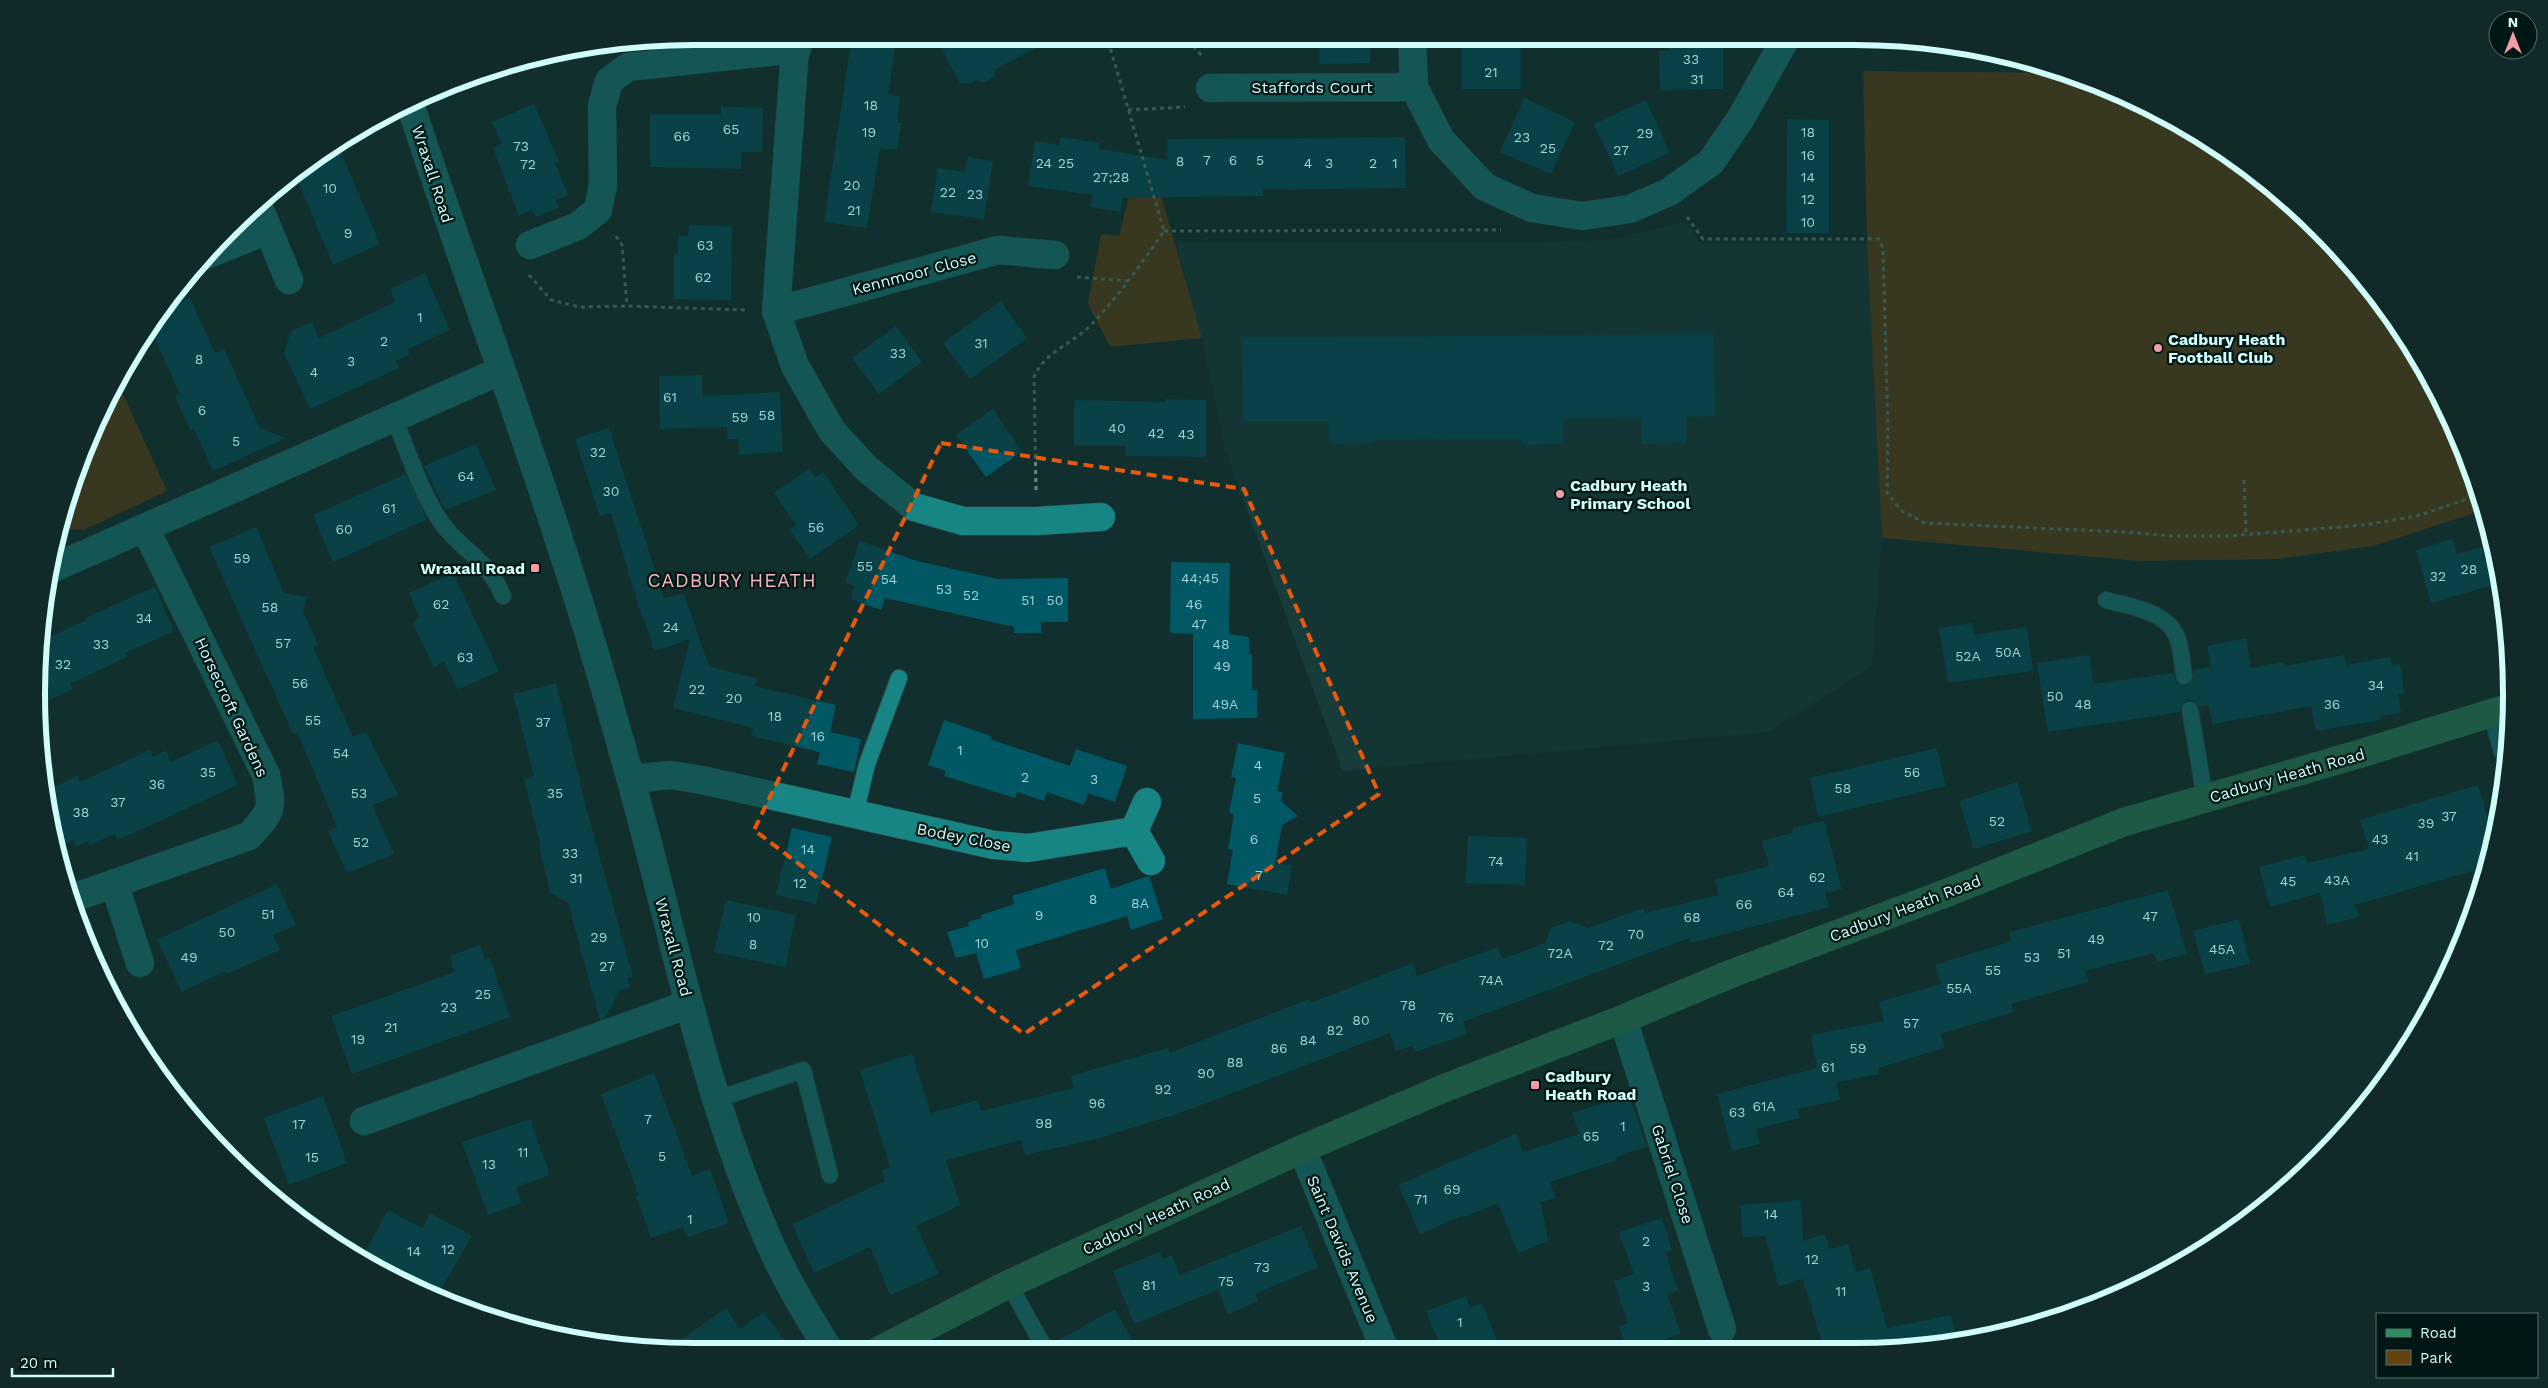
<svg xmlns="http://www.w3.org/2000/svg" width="2548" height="1388" font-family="'Work Sans',sans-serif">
<rect width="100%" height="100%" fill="#102f2e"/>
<path fill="#183c3a" d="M1685,222L1702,244H1867L1882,538L1872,666L1769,732L1343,771L1225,450L1202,338L1176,243H1537L1613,239Z"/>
<path fill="#66430e" d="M1863,71L2058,73L2183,124L2287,199L2376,293L2444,403L2484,510L2373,546L2277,559L2139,561L1882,538L1867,244Z
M1135,173L1155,174L1202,338L1110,347L1088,304L1101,234L1119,236Z
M118,383L167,491L84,530L68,529L61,516L86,442Z"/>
<path fill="#025764" d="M852,36H897L888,94L900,96L897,123H901L897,150L880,148L867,228L824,222Z
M935,37H1057L996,69L994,77L984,83L976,80L971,83H960Z
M1319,37H1370V63L1319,64Z
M1462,37H1521V89H1462Z
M1723,47V89L1660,90L1659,51H1669V48Z
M1524,98L1575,122L1551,174L1500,152Z
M1646,100L1670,153L1618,176L1594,124Z
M534,104L559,161L555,163L568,195L556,200L559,207L536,217L532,210L519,216L493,148L502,144L492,122Z
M721,106L763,108L762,152H742L741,169L650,167V114H721Z
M1787,119L1829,120V233H1786Z
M1061,137L1100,143L1099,149L1167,160V139L1405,137L1406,188L1263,190V196L1123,198L1120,212L1090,207L1092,195L1028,186L1035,141L1059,145Z
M337,143L380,244L333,265L294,172Z
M968,157L993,161L984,219L931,212L938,168L965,172Z
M689,225L732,226L731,300L674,299V253H678V236H688Z
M425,273L450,330L408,349L410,355L396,361L399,368L310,409L284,353L291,331L312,322L319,338L391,304L395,301L390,289Z
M190,298L215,353L224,349L260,428L286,438L213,471L194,428L190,430L175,396L180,394L149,326L160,311Z
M1001,301L1027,338L970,379L943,343Z
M896,326L922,362L879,394L852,358Z
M1714,334L1715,416L1686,417V443L1642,444L1641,418L1563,419V444L1522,445V439L1372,440L1373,443L1329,444L1328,421H1243L1242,338Z
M702,375V396L780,392L783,452L739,455L738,439H727V427L660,429L659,376Z
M1166,399L1206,400V457L1125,456L1126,446H1074V400L1166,402Z
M993,409L1022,451L986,477L956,435Z
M609,428L664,598L684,594L709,667L757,678L755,686L836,705L830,732L861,739L854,772L817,764L820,752L751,736L753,728L673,708L690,639L655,651L638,604L611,513L600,516L575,439Z
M476,444L496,490L445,510L424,466Z
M809,469L815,477L823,472L859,525L810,559L789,529L796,525L774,493Z
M406,474L427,519L333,562L313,515Z
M256,527L284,593L308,597L303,611L318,645L313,647L353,737L366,732L398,795L372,805L394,854L347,873L328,831L337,827L297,732L293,734L209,547Z
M2452,539L2457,554L2481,547L2493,585L2431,603L2416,550Z
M860,541L917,561L998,579L1068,578V622H1041V633H1014V627L885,598L881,610L850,599L855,586L845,582Z
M1171,562L1230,563L1229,634L1249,637V654H1252V690H1257V718L1193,719V634L1170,633Z
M453,573L499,671L458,690L444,662L434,667L412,622L420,618L409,593Z
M155,587L174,631L125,653L127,657L70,684L73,689L38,705L39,642L86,620L85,618Z
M1972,623L1974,635L2027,627L2033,671L1948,683L1939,628Z
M2246,638L2251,668L2284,662L2285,666L2344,655L2346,665L2390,657L2392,665L2400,663L2404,693L2398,694L2401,713L2379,716L2380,720L2316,731L2311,706L2213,724L2208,705L2199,707L2194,701L2189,700L2183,703L2180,712L2048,732L2037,663L2089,655L2094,684L2173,673L2176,683L2185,686L2193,680V670L2211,667L2207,646Z
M556,683L586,807L633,977L627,978L630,987L620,990L605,1018L600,1020L568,903L550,893L540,849L541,847L524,779L534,776L513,694Z
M944,720L991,736L990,739L1070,766L1076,749L1127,766L1115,802L1088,793L1084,805L1047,792L1044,801L1017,792L1015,798L944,776L946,771L928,765Z
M218,740L238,785L118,840L115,834L90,845L88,841L76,846L74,840L56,848L46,791L77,776L80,782L150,750L153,757L166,750L171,762Z
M1238,743L1285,753L1277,791L1283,792L1281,801L1298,816L1282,825L1275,863L1292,866L1287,895L1227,884L1233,850L1228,849L1234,814L1229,813L1236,778L1231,777Z
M1937,748L1946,786L1818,817L1810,778Z
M2017,782L2032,831L1974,849L1959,801Z
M2478,785L2493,837L2486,867L2355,905L2359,917L2327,925L2320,893L2270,907L2259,867L2305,855L2307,863L2369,849L2360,820Z
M1824,821L1842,889L1825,893L1829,907L1690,943L1689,938L1463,1022L1467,1034L1414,1052L1412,1046L1396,1051L1390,1033L1183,1112L1096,1139L1025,1155L1021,1140L946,1160L960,1205L916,1226L939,1274L890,1295L870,1247L814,1273L792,1224L885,1181L881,1171L890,1167L860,1070L912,1054L931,1113L978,1100L981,1111L1074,1088L1070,1076L1168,1048L1170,1053L1309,999L1311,1003L1413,963L1417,976L1498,947L1502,959L1545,943L1551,928L1570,921L1588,928L1643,908L1645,913L1719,895L1715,880L1769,866L1762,841L1794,832L1793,828Z
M792,828L832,837L816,904L776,895Z
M1468,836L1527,838L1525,885L1465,883Z
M1105,868L1111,889L1149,876L1163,919L1131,930L1127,916L1016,950L1021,968L984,979L976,953L956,958L947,932L969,926L968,922L982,918L981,915L1015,904L1012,896Z
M277,884L296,925L273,935L280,950L227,974L225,971L182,992L157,940Z
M2168,890L2187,954L2157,962L2154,953L2085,971L2088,982L2011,1004L2014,1012L1941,1034L1945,1048L1878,1068L1879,1074L1837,1082L1840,1100L1797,1109L1800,1118L1756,1129L1760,1144L1732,1151L1717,1094L1817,1068L1811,1035L1884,1021L1879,1002L1941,984L1935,965L2011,941L2009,932Z
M726,900L796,915L785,967L714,952Z
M2239,919L2250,964L2205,974L2193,931Z
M480,945L485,960L490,958L510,1017L352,1074L331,1016L455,972L450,956Z
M654,1073L692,1176L710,1169L729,1223L687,1237L683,1227L651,1238L636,1196L639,1195L601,1094Z
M1629,1095L1647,1147L1616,1157L1617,1160L1550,1182L1556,1198L1541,1202L1548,1241L1518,1253L1498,1203L1464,1217L1463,1215L1420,1234L1398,1185L1516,1134L1523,1152L1580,1134L1572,1113Z
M323,1096L347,1163L289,1185L264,1118Z
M530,1119L550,1175L516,1187L522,1203L488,1215L462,1142Z
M1801,1200L1803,1241L1825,1234L1829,1249L1848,1244L1856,1272L1870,1268L1887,1328L1951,1315L1957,1341L1940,1346L1823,1347L1803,1279L1779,1286L1765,1236L1743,1238L1740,1205Z
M388,1210L422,1228L430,1213L472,1236L438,1294L362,1262L369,1251L366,1250Z
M1662,1218L1672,1250L1665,1252L1678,1290L1667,1294L1681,1334L1659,1341L1661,1347H1626L1619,1326L1628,1323L1614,1281L1634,1274L1619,1232Z
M1301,1226L1318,1267L1255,1294L1258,1301L1228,1314L1218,1290L1134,1324L1113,1271L1160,1252L1163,1259L1172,1255L1180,1275Z
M1466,1296L1470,1308L1482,1303L1500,1348H1441L1426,1311Z
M726,1308L740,1329L764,1312L791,1350H667Z
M1115,1309L1137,1349H1055L1053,1343Z"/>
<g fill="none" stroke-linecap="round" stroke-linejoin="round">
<defs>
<path id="lane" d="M394,418C407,449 424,501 444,526C466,554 488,560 503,596
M2106,600C2130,607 2167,611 2177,637C2182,649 2182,664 2184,676
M2190,710L2205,798
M855,814L867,764L899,678
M718,1099L803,1070L830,1175
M1009,1284L1045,1349"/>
<path id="street" d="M796,36L776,311L795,366L832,431L867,469L914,507L963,521H1037L1101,517
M1412,37L1414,87L1441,140L1485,187L1532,208L1582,216L1630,209L1669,192L1711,162L1741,118L1786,38
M1210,88L1414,87
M410,104C459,253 514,400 562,549C587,624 609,701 630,777C674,934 704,1097 771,1246C787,1282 808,1316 829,1350
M258,205L289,280
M530,245L578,226L598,210L603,185L602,106L609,81L628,67L797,49
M206,255L268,230
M776,311L998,250L1055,255
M51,569L500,371
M2497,713L2507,749
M631,779L670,775L702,780L994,845L1028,848L1134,831
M1147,802L1134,831L1151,861
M114,883L140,963
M70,899L249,836C273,810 273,809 266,775L145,528
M1623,1019L1722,1329
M364,1121L689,1004
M1302,1149L1384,1348"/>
<path id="secondary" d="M880,1350L1009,1284L1302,1149L1447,1087L1623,1019L1733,973L1949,892L2124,822L2359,754L2508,708"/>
</defs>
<use href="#lane" stroke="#324e4d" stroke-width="18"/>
<use href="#street" stroke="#324e4d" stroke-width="29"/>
<use href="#secondary" stroke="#324e4d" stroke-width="29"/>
<path stroke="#658988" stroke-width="3" stroke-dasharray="4 4" stroke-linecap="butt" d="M1108,41L1188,40L1203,57
M1128,110L1185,107
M1687,217L1703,239H1879L1883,248L1888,430L1887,493L1902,511L1925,523L2124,532L2173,536H2230L2364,525L2417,516L2479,495
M1164,231L1501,230
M616,236L622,245L627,306
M529,275L551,300L580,307L627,306L746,310
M1077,277L1128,281
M2244,480L2246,534
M1036,490L1034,377C1044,352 1072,344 1090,326C1118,297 1141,264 1164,231L1107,37"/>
<use href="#lane" stroke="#178583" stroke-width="16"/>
<use href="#street" stroke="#178583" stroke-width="28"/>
<use href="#secondary" stroke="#2d8d61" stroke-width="28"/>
</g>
<path d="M0 0H2548V1388H0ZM941,443L1244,489L1379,794L1024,1034L754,830Z" fill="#102f2e" fill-opacity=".55" fill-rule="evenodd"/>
<path fill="none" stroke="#e8590c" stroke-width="4" stroke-dasharray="10 6" stroke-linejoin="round" d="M941,443L1244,489L1379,794L1024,1034L754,830Z"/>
<g fill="#f49aa4" stroke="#001716" stroke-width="2">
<circle cx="2158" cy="348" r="5"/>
<circle cx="1560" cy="494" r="5"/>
<rect x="530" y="563" width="10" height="10" rx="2.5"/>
<rect x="1530" y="1080" width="10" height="10" rx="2.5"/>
</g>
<g text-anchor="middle" stroke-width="4.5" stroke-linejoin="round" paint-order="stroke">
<g font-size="14" fill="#9cd3d4">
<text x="1691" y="64">33</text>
<text x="1491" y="77">21</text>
<text x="1697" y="84">31</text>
<text x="871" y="110">18</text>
<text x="731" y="134">65</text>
<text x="869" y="137">19</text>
<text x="1808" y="137">18</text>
<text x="1645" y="138">29</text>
<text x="682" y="141">66</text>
<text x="1522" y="142">23</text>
<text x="521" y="151">73</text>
<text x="1548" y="153">25</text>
<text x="1621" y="155">27</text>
<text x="1808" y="160">16</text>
<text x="1207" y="165">7</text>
<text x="1233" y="165">6</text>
<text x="1260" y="165">5</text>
<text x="1180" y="166">8</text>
<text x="1044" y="168">24</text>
<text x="1066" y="168">25</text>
<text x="1308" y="168">4</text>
<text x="1329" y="168">3</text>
<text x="1373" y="168">2</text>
<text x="1395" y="168">1</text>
<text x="528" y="169">72</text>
<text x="1111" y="182">27;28</text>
<text x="1808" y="182">14</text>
<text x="852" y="190">20</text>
<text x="330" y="193">10</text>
<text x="948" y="197">22</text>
<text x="975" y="199">23</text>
<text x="1808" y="204">12</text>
<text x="854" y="215">21</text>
<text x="1808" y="227">10</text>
<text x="348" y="238">9</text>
<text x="705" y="250">63</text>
<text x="703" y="282">62</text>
<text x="420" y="322">1</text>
<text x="384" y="346">2</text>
<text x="981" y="348">31</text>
<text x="898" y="358">33</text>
<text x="199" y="364">8</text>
<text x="351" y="366">3</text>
<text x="314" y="377">4</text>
<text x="670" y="402">61</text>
<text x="202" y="415">6</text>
<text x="767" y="420">58</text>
<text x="740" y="422">59</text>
<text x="1117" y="433">40</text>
<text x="1156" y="438">42</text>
<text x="1186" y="439">43</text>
<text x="236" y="446">5</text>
<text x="598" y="457">32</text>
<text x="466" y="481">64</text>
<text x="611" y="496">30</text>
<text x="389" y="513">61</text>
<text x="816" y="532">56</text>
<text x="344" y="534">60</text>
<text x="242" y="563">59</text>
<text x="865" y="571">55</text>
<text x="2469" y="574">28</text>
<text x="2438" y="581">32</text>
<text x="1200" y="583">44;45</text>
<text x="889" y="584">54</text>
<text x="944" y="594">53</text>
<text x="971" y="600">52</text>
<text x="1028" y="605">51</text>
<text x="1055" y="605">50</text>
<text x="441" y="609">62</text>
<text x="1194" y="609">46</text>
<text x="270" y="612">58</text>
<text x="144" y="623">34</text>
<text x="1199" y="629">47</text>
<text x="671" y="632">24</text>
<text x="283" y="648">57</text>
<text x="101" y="649">33</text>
<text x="1221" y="649">48</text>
<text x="2008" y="657">50A</text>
<text x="1968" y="661">52A</text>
<text x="465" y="662">63</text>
<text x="63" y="669">32</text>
<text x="1222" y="671">49</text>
<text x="300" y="688">56</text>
<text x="2376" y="690">34</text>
<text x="697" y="694">22</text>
<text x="2055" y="701">50</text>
<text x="734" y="703">20</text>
<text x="1225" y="709">49A</text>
<text x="2083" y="709">48</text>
<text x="2332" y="709">36</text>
<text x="775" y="721">18</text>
<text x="313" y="725">55</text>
<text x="543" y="727">37</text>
<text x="818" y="741">16</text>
<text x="960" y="755">1</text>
<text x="341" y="758">54</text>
<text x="1258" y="770">4</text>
<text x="208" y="777">35</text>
<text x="1912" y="777">56</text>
<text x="1025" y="782">2</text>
<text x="1094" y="784">3</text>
<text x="157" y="789">36</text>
<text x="1843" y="793">58</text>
<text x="359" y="798">53</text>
<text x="555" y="798">35</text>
<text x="1257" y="803">5</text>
<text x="118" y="807">37</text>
<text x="81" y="817">38</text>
<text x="2449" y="821">37</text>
<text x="1997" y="826">52</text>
<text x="2426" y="828">39</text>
<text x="1254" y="844">6</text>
<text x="2380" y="844">43</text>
<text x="361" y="847">52</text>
<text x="808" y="854">14</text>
<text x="570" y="858">33</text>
<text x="2412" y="861">41</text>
<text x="1496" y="866">74</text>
<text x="1259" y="880">7</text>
<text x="1817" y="882">62</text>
<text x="576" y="883">31</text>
<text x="2337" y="885">43A</text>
<text x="2288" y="886">45</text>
<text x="800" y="888">12</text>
<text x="1786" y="897">64</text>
<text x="1093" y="904">8</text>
<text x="1140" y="908">8A</text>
<text x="1744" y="909">66</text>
<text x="268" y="919">51</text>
<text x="1039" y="920">9</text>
<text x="2150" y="921">47</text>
<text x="754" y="922">10</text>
<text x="1692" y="922">68</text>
<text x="227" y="937">50</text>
<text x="1636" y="939">70</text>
<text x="599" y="942">29</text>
<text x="2096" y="944">49</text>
<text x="982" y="948">10</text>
<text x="753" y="949">8</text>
<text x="1606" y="950">72</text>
<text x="2222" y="954">45A</text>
<text x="1560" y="958">72A</text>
<text x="2064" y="958">51</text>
<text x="189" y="962">49</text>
<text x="2032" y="962">53</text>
<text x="607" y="971">27</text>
<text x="1993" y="975">55</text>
<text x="1491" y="985">74A</text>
<text x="1959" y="993">55A</text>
<text x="483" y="999">25</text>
<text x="1408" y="1010">78</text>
<text x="449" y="1012">23</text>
<text x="1446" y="1022">76</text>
<text x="1361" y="1025">80</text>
<text x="1911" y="1028">57</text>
<text x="391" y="1032">21</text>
<text x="1335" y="1035">82</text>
<text x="358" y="1044">19</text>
<text x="1308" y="1045">84</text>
<text x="1279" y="1053">86</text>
<text x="1858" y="1053">59</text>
<text x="1235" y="1067">88</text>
<text x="1828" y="1072">61</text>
<text x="1206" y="1078">90</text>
<text x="1163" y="1094">92</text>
<text x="1097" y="1108">96</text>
<text x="1764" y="1111">61A</text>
<text x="1737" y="1117">63</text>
<text x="648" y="1124">7</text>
<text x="1044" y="1128">98</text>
<text x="299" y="1129">17</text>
<text x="1623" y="1131">1</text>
<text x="1591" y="1141">65</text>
<text x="523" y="1157">11</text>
<text x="662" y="1161">5</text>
<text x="312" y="1162">15</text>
<text x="489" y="1169">13</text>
<text x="1452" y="1194">69</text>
<text x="1421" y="1204">71</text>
<text x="1771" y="1219">14</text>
<text x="690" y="1224">1</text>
<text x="1646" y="1246">2</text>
<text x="448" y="1254">12</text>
<text x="414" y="1256">14</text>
<text x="1812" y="1264">12</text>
<text x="1262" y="1272">73</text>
<text x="1226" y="1286">75</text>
<text x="1149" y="1290">81</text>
<text x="1646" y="1291">3</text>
<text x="1841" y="1296">11</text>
<text x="1460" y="1327">1</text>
</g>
<g font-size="16" fill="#d0fcfa" stroke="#001716">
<text x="1312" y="93">Staffords Court</text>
<text transform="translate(433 174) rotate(72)" y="6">Wraxall Road</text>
<text transform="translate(914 273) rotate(-15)" y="6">Kennmoor Close</text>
<text transform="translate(232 707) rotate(65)" y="6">Horsecroft Gardens</text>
<text transform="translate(2287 775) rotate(-16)" y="6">Cadbury Heath Road</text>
<text transform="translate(964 837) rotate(11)" y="6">Bodey Close</text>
<text transform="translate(1905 908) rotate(-21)" y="6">Cadbury Heath Road</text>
<text transform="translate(674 947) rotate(75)" y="6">Wraxall Road</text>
<text transform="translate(1673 1174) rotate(72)" y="6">Gabriel Close</text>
<text transform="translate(1156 1216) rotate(-25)" y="6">Cadbury Heath Road</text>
<text transform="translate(1343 1249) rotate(67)" y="6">Saint Davids Avenue</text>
</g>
<g font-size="16" font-weight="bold" fill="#d0fcfa" stroke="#001716" text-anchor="start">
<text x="2168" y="345">Cadbury Heath<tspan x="2168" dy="18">Football Club</tspan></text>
<text x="1570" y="491">Cadbury Heath<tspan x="1570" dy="18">Primary School</tspan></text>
<text x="525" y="574" text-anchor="end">Wraxall Road</text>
<text x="1545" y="1082">Cadbury<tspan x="1545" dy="18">Heath Road</tspan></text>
</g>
<g font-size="19" letter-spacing="1" fill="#fbb6bd" stroke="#001716">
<text x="732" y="587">CADBURY HEATH</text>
</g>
</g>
<path d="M0 0H2548V1388H0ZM694 45H1854A649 649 0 0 1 2503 694V694A649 649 0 0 1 1854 1343H694A649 649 0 0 1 45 694V694A649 649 0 0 1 694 45Z" fill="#112928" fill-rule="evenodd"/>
<path fill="none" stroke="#d0fcfa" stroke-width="6" d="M694 45H1854A649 649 0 0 1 2503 694V694A649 649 0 0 1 1854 1343H694A649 649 0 0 1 45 694V694A649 649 0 0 1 694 45Z"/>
<rect x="2376" y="1313" width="162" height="65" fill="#001716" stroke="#537371"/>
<rect x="2386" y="1329" width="25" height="8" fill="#2d8d61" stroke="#537371"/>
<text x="2420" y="1338" font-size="15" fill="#d0fcfa">Road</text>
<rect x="2386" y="1350" width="25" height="15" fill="#66430e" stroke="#537371"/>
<text x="2420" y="1363" font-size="15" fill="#d0fcfa">Park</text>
<g transform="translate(2513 35)"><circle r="24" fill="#001716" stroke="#537371"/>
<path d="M0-4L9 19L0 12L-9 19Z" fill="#f49aa4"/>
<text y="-8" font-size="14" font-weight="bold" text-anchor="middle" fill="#d0fcfa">N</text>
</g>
<path d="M12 1368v8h101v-8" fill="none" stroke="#d0fcfa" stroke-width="2.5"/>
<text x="20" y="1368" font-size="15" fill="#d0fcfa" stroke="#001716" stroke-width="4" paint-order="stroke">20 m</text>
</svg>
